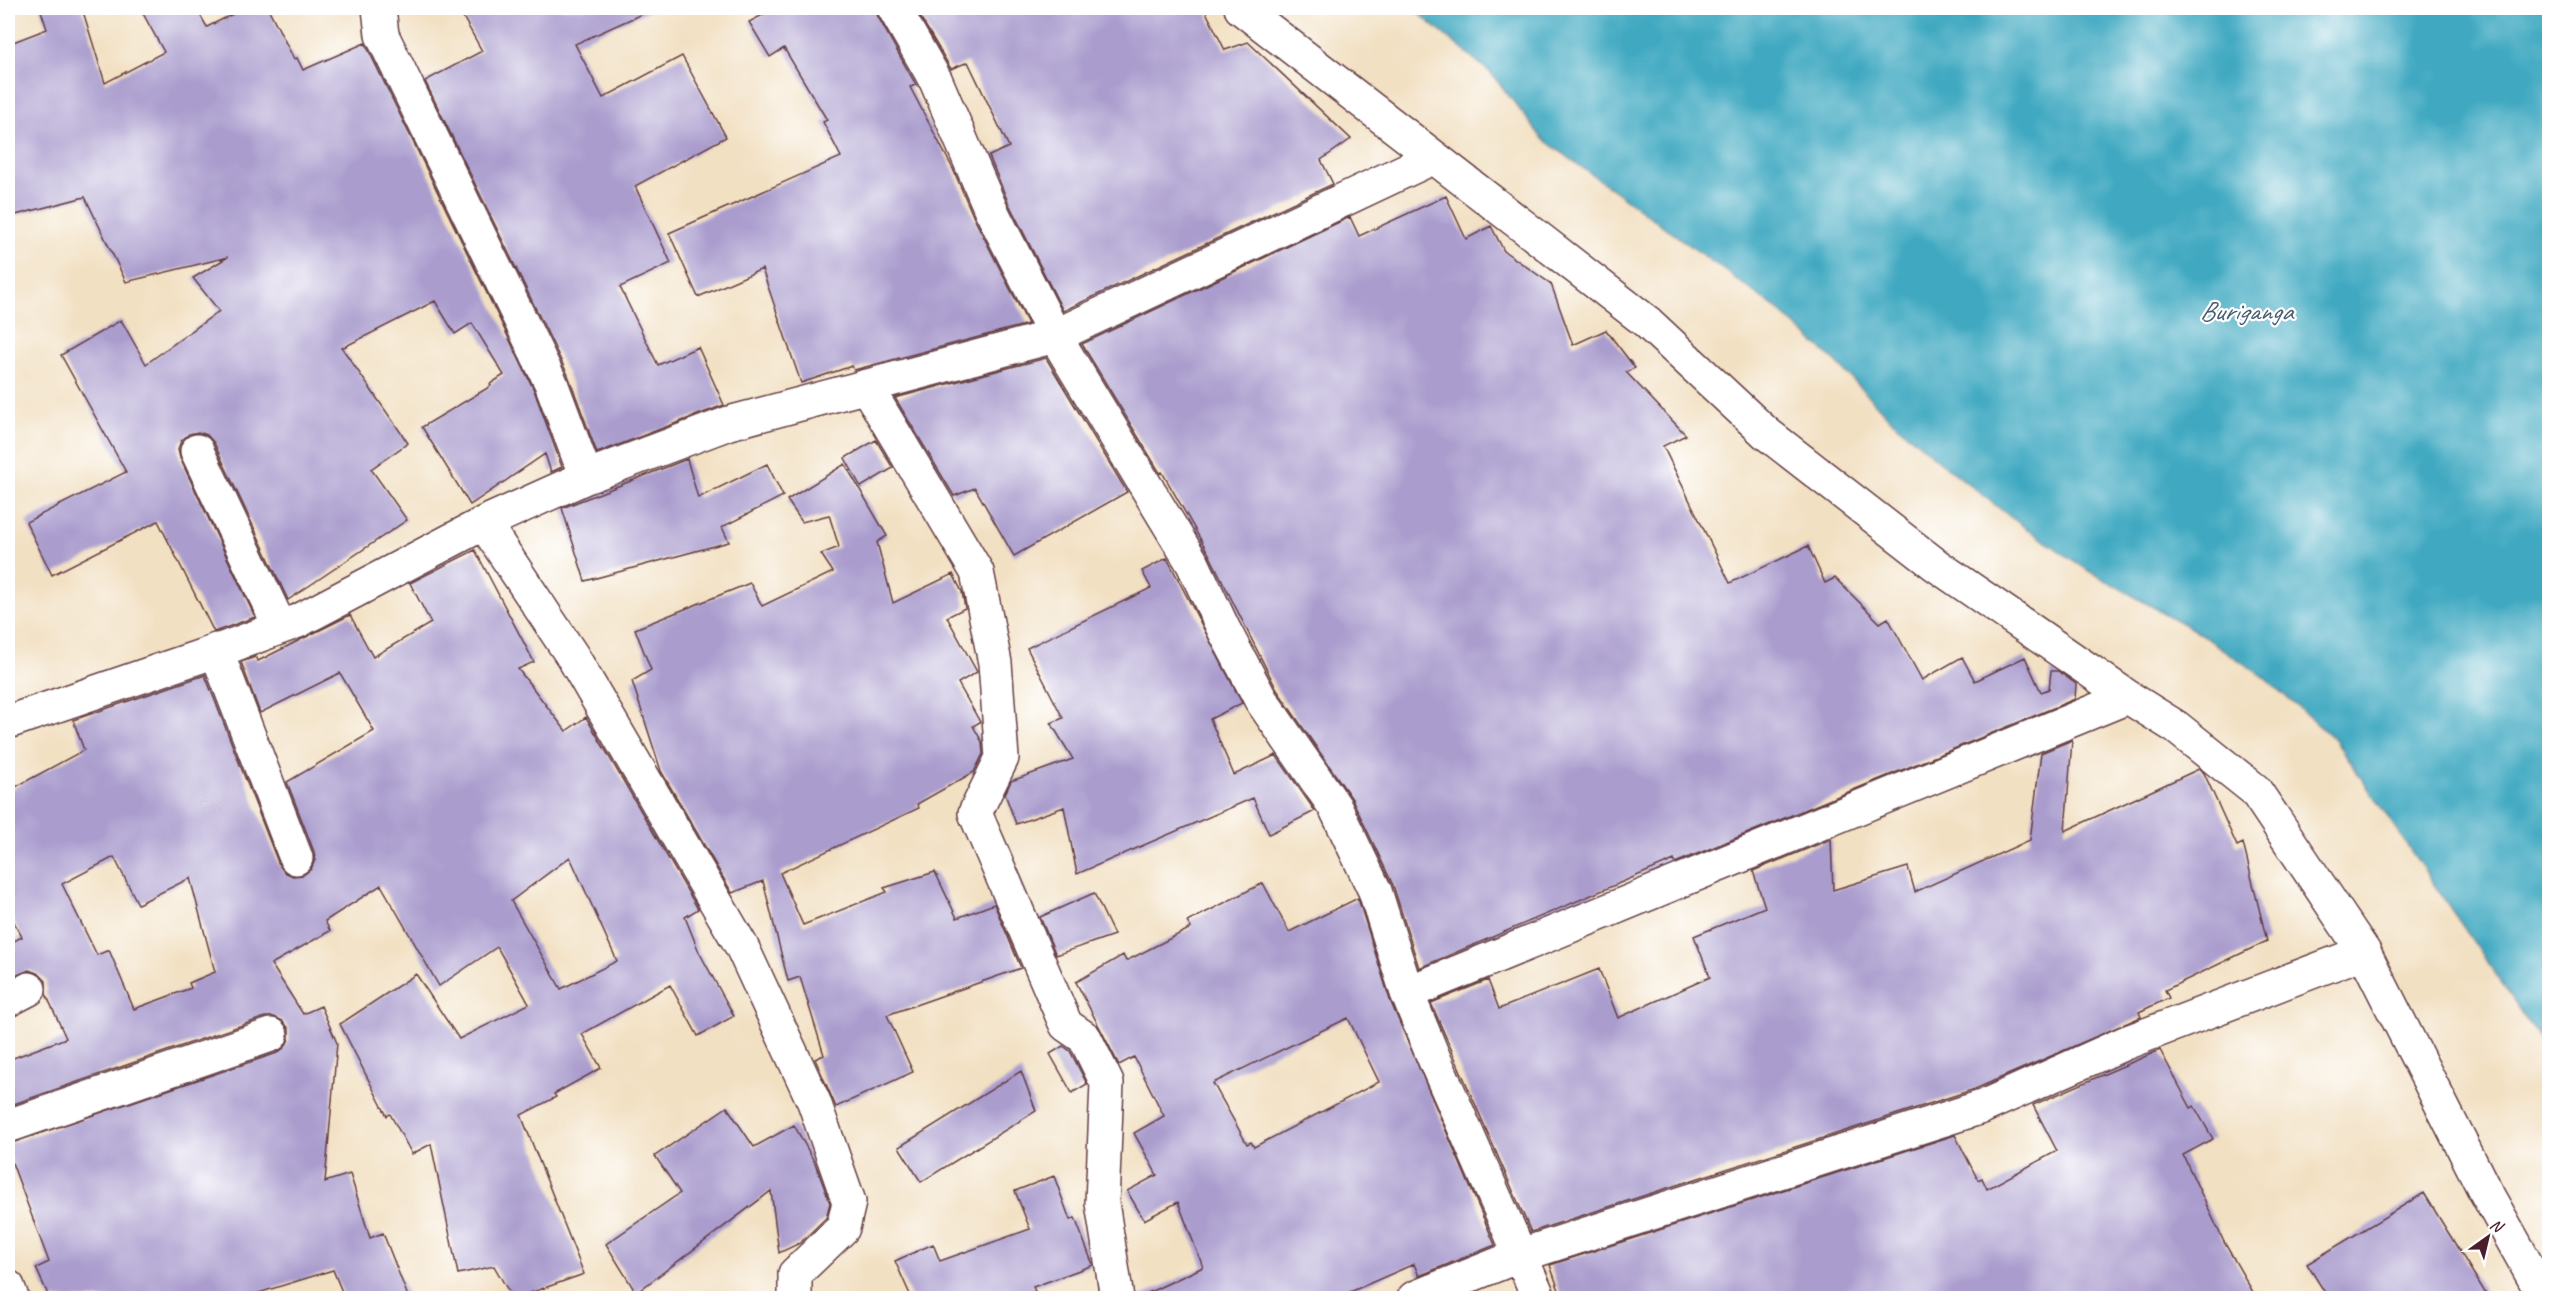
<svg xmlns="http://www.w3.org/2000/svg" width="2557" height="1306" font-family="Caveat,sans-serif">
<rect width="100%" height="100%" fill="#fff"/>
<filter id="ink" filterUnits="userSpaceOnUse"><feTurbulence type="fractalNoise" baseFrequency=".0167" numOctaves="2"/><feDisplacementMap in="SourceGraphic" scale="12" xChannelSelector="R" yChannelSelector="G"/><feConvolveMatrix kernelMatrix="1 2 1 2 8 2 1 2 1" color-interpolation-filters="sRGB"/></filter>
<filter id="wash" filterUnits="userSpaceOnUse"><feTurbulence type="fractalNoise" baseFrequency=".008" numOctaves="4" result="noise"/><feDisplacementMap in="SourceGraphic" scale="24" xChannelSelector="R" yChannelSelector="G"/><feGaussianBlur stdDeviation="1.35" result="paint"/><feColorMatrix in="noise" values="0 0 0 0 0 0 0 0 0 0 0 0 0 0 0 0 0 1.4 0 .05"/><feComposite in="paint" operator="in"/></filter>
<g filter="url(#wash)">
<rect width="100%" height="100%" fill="#f2e0c2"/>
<path fill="#41a9c1" stroke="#466476" stroke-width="1.5" d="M1412,8H2549V1052L2335,740L2265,678L2196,631L2089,571L2013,519L1943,464L1890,419L1836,362L1776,308L1543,139L1491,73Z"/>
<g id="blocks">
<path fill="#aa9dce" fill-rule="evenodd" d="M40,8H82L105,83L164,52L140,8H196L207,27L245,8H268L294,59L297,58L303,70L365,43L534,390L562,467L551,472L545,454L470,505L422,427L491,386L490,384L504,375L472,323L455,334L435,301L342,348L408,443L371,469L407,520L288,600L214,443L207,435L198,432L189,434L181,441L178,449L180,458L255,617L214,632L158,521L52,575L26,522L126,472L61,355L121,320L146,364L219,311L193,278L228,257L126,282L85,197L8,217V44L47,29Z
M458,8H655L575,44L603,98L682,56L726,137L635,186L671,263L620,287L658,365L698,347L724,405L597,453L568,375L425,81L482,51Z
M776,8H875L878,17L916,85L910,87L953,169L974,218L1028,324L854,370L852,366L801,383L762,269L698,297L669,233L841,157L823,122L827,120L784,48L770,57L749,22Z
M915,8H1204L1225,50L1248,42L1351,139L1321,160L1333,184L1063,311L1008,202L989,156L1009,147L968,62L951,69Z
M1446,196L1466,239L1491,226L1504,251L1551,284L1573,345L1606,330L1635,368L1626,372L1686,435L1663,446L1730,583L1808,546L1825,583L1835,578L1880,623L1888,618L1922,680L1962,657L1975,681L2025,657L2041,692L2049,689L2051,671H2058L2076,684L2075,699L1675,863L1674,860L1419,968L1393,885L1352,799L1277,690L1209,554L1162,472L1160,473L1082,344L1350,217L1359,236Z
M1046,358L1127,492L1014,556L975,488L954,496L895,398Z
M876,440L893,468L861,487L845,458Z
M687,459L698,498L767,464L783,496L722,527L729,542L585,581L562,508Z
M845,464L887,536L877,542L893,603L953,574L962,592L965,608L947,617L977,672L958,683L980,722L973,726L982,742L983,754L974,772L917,804L919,808L780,873L803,925L887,892L884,888L935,872L957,918L994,904L1021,968L887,1015L913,1072L836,1107L815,1059L824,1055L800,977L788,981L763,881L732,893L661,771L632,681L651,670L635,629L750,583L762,606L833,572L821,554L839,547L829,515L802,522L787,500Z
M475,550L534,662L518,669L566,731L586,717L698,909L685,917L699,952L734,1016L698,1036L670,985L582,1034L601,1068L554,1094L556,1097L521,1115L584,1274L513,1299L494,1266L458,1274L431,1144L412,1154L390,1114L387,1116L340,1024L416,974L459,1039L529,1004L497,947L439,986L381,885L325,921L330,931L271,964L303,1014L321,1006L337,1043L325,1182L350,1174L370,1238L383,1233L409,1299H345L333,1270L239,1299H50L36,1268L49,1262L8,1152V1144L277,1053L285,1047L289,1039V1029L283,1021L274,1017H265L8,1106V1060L66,1038L46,994V981L39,974L29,970L8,979V944L22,937L8,911V791L84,750L73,720L205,675L279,865L284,872L293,876L303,875L311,869L315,860L314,852L287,782L374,731L340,673L260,713L241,662L255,657L258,661L350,615L373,657L431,623L410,583ZM114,857L138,904L190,878L215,972L189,983L191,988L134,1009L109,950L97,955L62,884ZM570,857L617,961L561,989L511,901Z
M1167,558L1242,703L1210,719L1234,775L1276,755L1315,811L1269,834L1253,798L1077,874L1064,807L1016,824L1005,794L1011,781L1073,759L1051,723L1063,718L1027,648L1151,588L1142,571Z
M2072,740L2065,831L2199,769L2204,773L2237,846L2243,843L2267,941L2165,990L2169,998L2139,1012L2141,1017L1975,1089L1531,1232L1431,1003L1488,980L1499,1009L1599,969L1618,1018L1710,977L1694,936L1765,907L1753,871L1831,839L1833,890L1908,867L1915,892L2030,840L2041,753Z
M1263,883L1289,932L1358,898L1390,1000L1495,1245L1419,1276L1414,1264L1334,1299H1135L1203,1267L1178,1202L1144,1220L1127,1191L1157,1175L1134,1133L1164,1116L1134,1057L1119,1065L1076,982L1123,955L1126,961L1191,928L1187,922ZM1348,1018L1379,1082L1254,1147L1251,1142L1247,1144L1213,1083Z
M1094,893L1114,935L1056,955L1040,917Z
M1063,1046L1070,1051L1087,1084L1072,1093L1050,1054Z
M2160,1050L2191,1108L2194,1106L2213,1139L2183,1155L2224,1242L2257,1299H1562L1550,1265L1955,1135L1978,1180L1982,1178L1987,1189L2057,1151L2033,1105Z
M1021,1071L1036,1111L921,1182L899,1147Z
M727,1107L754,1147L794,1125L815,1163L830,1203L826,1218L800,1243L779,1253L771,1191L636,1293L606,1244L680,1193L655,1156Z
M1054,1176L1070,1220L1075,1218L1093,1265L1033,1287L1035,1291L1014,1299H912L895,1261L933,1244L940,1261L1030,1229L1015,1191Z
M2424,1193L2489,1299H2329L2307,1264Z"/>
</g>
</g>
<g filter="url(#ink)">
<use href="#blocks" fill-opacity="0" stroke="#633c42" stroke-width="1.5"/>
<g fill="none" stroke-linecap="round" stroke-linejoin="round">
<defs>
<path id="street" d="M379,8L382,35L551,383L586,477
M894,8L936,81L991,210L1055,336L1193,564L1223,628L1261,700L1335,807L1375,891L1407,993L1433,1056L1539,1298
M1241,8L1647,322L1766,433L1936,565L2128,697L2176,727L2255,790L2364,952L2483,1187L2545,1298
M866,386L977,572L995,663L1002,758L975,813L1066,1025L1085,1038L1107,1083L1102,1203L1117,1298
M197,451L280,627
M484,523L573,657L742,947L814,1102L849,1202L843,1228L795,1274V1298
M216,650L296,858
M8,722L228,647L298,621L484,523L586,477L729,423L1055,336L1432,158
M1407,993L2128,697
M8,1000L29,989
M8,1126L271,1035
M8,1287L12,1298
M1414,1298L1521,1255L1982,1107L2125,1043L2364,952"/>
</defs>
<use href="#street" stroke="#633c42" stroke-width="36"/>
<use href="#street" stroke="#fff" stroke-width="33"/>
</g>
</g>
<g text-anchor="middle" stroke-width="4.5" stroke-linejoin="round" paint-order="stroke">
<g font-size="27" font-style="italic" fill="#465d6e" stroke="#fff">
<text x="2246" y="320">Buriganga</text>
</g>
</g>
<rect width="2557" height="1306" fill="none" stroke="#fff" stroke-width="30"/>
<g transform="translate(2488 1237) rotate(34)" stroke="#ffffff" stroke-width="4.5" paint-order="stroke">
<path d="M0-4.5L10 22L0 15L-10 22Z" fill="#4a1f2b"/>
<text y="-9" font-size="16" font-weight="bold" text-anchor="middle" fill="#4a1f2b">N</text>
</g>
</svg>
